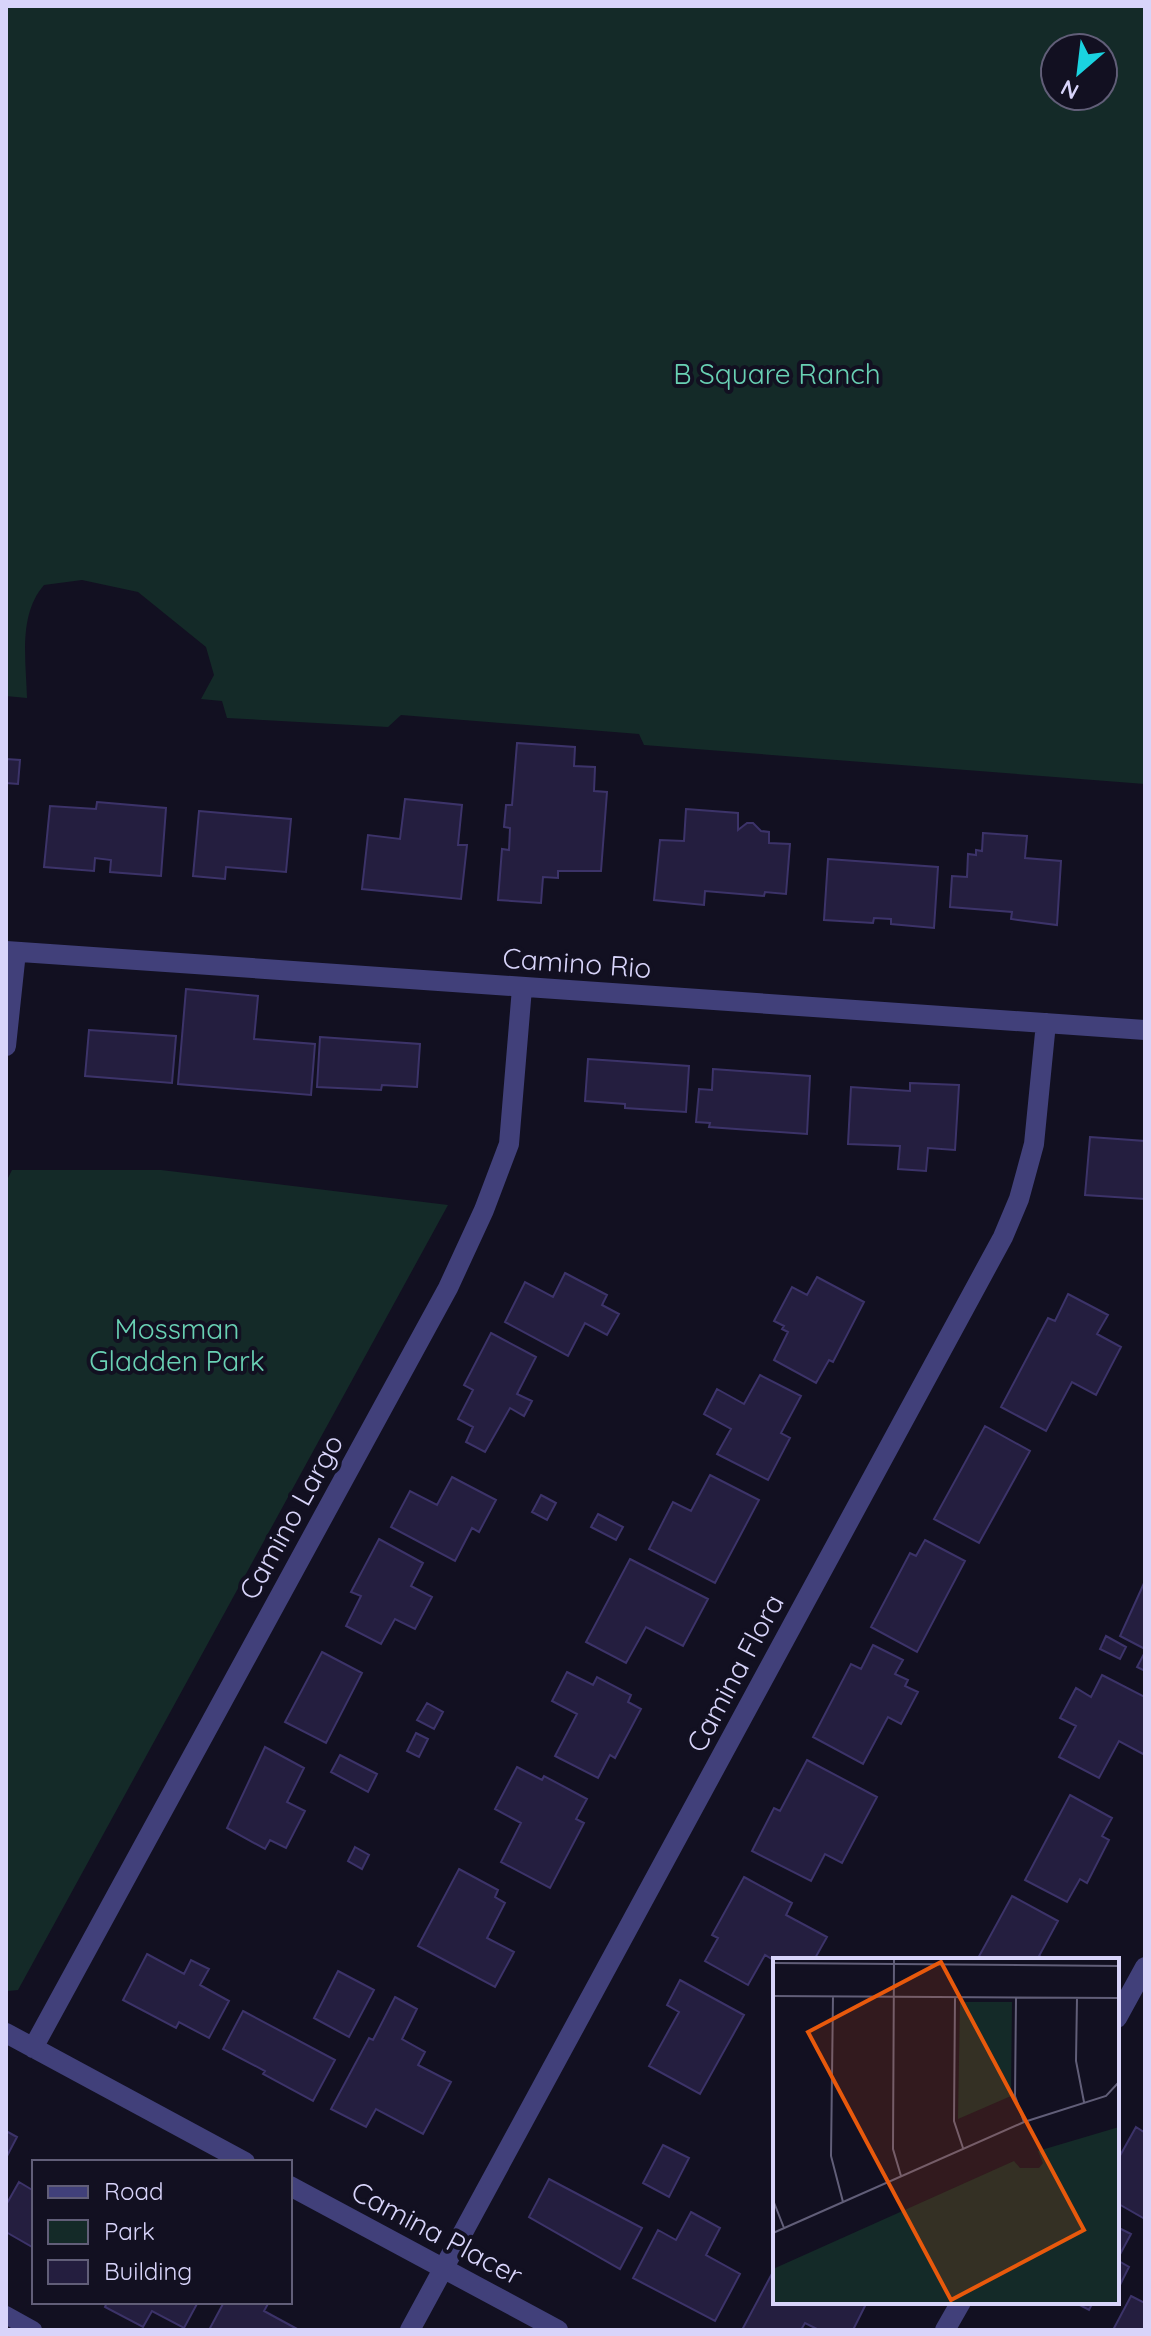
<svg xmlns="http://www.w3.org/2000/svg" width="1151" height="2336" font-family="Quicksand,sans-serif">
<rect width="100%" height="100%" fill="#121021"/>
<path fill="#142a28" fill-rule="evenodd" d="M6,6H1145V784L644,745L639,734L401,715L388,727L227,718L222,701L201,699L214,675L206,647L138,592L82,580L44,585C18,615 26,660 27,698L6,696ZM1103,48V96H1055V48Z
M12,1170H161L448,1205L18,1990L8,1991L6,1182Z"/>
<path fill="#241e3f" stroke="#3c3369" stroke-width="2" d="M517,743L575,747L574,766L595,767L594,791L607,792L601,871H558V878L543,877L541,903L498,900L502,849L509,850L510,828L504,827L506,805H512Z
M6,759L20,760L18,784L6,783Z
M405,799L462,805L458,845H467L461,899L362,889L368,835L400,839Z
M97,802L166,808L161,876L110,872L111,860L95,858L94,871L44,867L50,806L96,809Z
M686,809L738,813V830L747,823H753L761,831L769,832V843L790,844L786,894L765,892L764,896L705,891L704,905L654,900L660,840L684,841Z
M199,811L291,819L286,872L226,867L225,879L193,876Z
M983,833L1027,836L1025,858L1061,861L1057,925L1011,919L1012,912L950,907L952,876L967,877L968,854L976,855V850L982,851Z
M828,859L938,867L934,928L891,924V919L874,918L873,923L824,920Z
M186,989L258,996L254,1039L315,1044L311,1095L178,1084Z
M89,1030L176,1036L172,1083L85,1076Z
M320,1037L420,1044L417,1087L382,1085L381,1090L317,1087Z
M588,1059L689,1066L686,1112L625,1108V1104L585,1101Z
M713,1069L810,1076L807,1134L709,1127L710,1123L696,1122L699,1089L712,1090Z
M910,1083L959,1085L955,1150L928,1148L926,1171L898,1169L900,1146L848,1144L851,1087L910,1091Z
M1090,1137L1145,1141V1199L1085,1195Z
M565,1273L607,1295L602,1305L619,1314L607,1335L585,1323L568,1356L505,1322L525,1282L553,1297Z
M817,1277L864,1302L833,1362L829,1360L816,1383L774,1360L788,1332L782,1329L784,1326L774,1321L792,1287L807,1295Z
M1068,1294L1108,1315L1097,1334L1121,1347L1096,1395L1072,1382L1046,1431L1001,1407L1048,1318L1055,1321Z
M491,1333L536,1357L517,1394L532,1401L524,1416L510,1408L485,1452L466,1442L473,1427L458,1419L473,1390L464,1385Z
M760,1375L801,1396L781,1433L790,1438L768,1480L717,1454L731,1429L704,1414L717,1389L744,1404Z
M985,1426L1030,1451L979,1543L934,1519Z
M710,1475L759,1500L715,1583L649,1549L673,1502L691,1511Z
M452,1477L496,1500L479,1532L472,1528L455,1561L391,1527L410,1491L437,1505Z
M541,1495L556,1503L547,1520L532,1512Z
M598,1514L623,1527L616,1540L591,1527Z
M379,1539L423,1563L411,1586L432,1597L415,1629L395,1619L381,1644L346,1626L361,1596L351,1592Z
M925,1540L965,1561L917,1652L871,1627L910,1553L916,1556Z
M630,1559L708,1599L683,1646L646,1627L626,1663L586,1642Z
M1145,1581V1649L1120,1636Z
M1106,1636L1126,1647L1120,1659L1100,1649Z
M873,1645L903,1660L895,1674L908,1680L905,1686L918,1692L901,1724L888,1717L863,1764L813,1737L851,1664L861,1669Z
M322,1652L362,1673L326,1743L285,1722Z
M1145,1652V1671L1137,1667Z
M567,1672L593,1685L597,1677L631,1695L628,1702L641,1709L615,1758L610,1755L598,1778L555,1756L577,1714L552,1701Z
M1102,1675L1145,1697V1755L1119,1741L1099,1778L1059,1757L1076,1726L1060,1718L1076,1688L1091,1697Z
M427,1703L443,1712L434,1729L417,1720Z
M416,1733L428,1739L419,1757L407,1751Z
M265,1747L304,1768L287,1802L305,1811L286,1848L270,1840L265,1849L227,1828Z
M340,1755L377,1774L368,1792L331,1772Z
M807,1760L877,1797L842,1863L825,1854L811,1881L752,1851L774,1808L780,1811Z
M517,1767L542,1780L544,1776L587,1799L576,1819L584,1823L550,1888L501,1862L521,1823L495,1809Z
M1070,1795L1112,1818L1102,1836L1109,1840L1087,1883L1080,1879L1067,1902L1025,1880Z
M355,1847L369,1855L362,1869L348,1861Z
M459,1869L498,1890L495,1897L505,1903L487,1938L514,1952L495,1987L418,1946Z
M744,1877L792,1903L786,1915L827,1937L814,1960L775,1961L765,1955L748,1985L705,1961L718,1938L712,1935Z
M1012,1896L1058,1921L1039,1956L1045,1959L977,1960Z
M147,1954L184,1974L191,1960L209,1969L200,1985L229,2001L209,2038L179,2022L176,2028L123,2000Z
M338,1971L374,1990L349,2037L314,2018Z
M680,1980L744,2015L700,2094L649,2066L679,2012L667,2005Z
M395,1997L417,2009L402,2039L425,2052L418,2065L451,2082L423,2134L376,2109L366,2127L331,2109L369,2038L373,2040Z
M243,2011L335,2060L313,2101L263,2074L265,2071L223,2049Z
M1136,2127L1144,2132L1145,2130V2219L1117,2203V2161Z
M6,2131L17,2137L6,2158Z
M663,2145L689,2158L669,2197L643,2183Z
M549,2179L642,2228L620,2269L529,2217Z
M19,2182L34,2191V2248L6,2232V2205Z
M691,2212L720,2228L706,2255L740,2274L715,2321L633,2278L658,2230L676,2240Z
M1117,2227L1131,2234L1117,2260Z
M1117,2260L1129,2267L1117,2291Z
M775,2268V2302H867L853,2330H819L805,2323L801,2330H742Z
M1131,2296L1145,2303V2330H1113Z
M107,2302H198L184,2328L152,2311L143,2327L105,2307Z
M224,2302H269L264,2311L299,2330H209Z
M1074,2302H1093L1089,2310Z"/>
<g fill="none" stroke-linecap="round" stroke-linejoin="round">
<path stroke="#41407a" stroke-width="18" d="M6,2315L33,2330"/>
<path stroke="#41407a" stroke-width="20" d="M6,951L1145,1030
M6,1046L16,952
M1117,2018L1145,1967
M6,2033L245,2162
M33,2048L448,1288L484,1210L509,1144L522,988
M290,2186L558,2330
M410,2330L1003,1237L1019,1199L1034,1144L1046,1023
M945,2330L961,2302"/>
</g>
<g text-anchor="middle" stroke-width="8" stroke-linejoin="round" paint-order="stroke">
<g font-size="28" fill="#69d1b4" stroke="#121021">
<text x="777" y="384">B Square Ranch</text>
<text x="177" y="1339">Mossman<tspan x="177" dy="32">Gladden Park</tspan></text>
</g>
<g font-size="28" fill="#d8d4fa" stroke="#121021">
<text transform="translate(577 963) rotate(4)" y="10">Camino Rio</text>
<text transform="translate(291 1517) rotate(-61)" y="10">Camino Largo</text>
<text transform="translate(735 1673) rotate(-62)" y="10">Camina Flora</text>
<text transform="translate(437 2233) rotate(28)" y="10">Camina Placer</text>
</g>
</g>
<g transform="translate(773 1958)">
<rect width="346" height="346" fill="#121021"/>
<path d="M187,44H239L238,138L185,161ZM346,169V345H0V311L241,203L247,210H266L270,205L265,193Z" fill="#142a28"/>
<path fill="none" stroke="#615e78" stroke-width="2" d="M121,1L120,191L128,218M0,5L346,8M0,38L346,40M60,38L58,198L70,244M182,39L181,163L190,190M243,40L242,138L251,164M304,40L303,103L311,144M0,242L11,270M0,275L251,164L333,138L346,124"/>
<path fill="#e8590c" fill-opacity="0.15" stroke="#e8590c" stroke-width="4" d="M168,4L311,272L178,342L35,74Z"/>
<rect width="346" height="346" fill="none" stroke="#d8d4fa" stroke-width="4"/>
</g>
<rect width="1151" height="2336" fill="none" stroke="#d8d4fa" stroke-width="16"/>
<rect x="32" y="2160" width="260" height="144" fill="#121021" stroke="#615e78" stroke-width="2"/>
<rect x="48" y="2186" width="40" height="12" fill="#41407a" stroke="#615e78" stroke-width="2"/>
<text x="104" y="2200" font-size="24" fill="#d8d4fa">Road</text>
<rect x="48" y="2220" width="40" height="24" fill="#142a28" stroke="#615e78" stroke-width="2"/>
<text x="104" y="2240" font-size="24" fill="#d8d4fa">Park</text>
<rect x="48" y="2260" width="40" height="24" fill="#241e3f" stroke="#615e78" stroke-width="2"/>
<text x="104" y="2280" font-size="24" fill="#d8d4fa">Building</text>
<g transform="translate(1079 72) rotate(208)"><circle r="38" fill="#121021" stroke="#615e78" stroke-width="2"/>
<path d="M0-6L14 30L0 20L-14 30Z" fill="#1ad3e0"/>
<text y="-12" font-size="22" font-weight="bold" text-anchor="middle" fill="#d8d4fa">N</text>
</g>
</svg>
